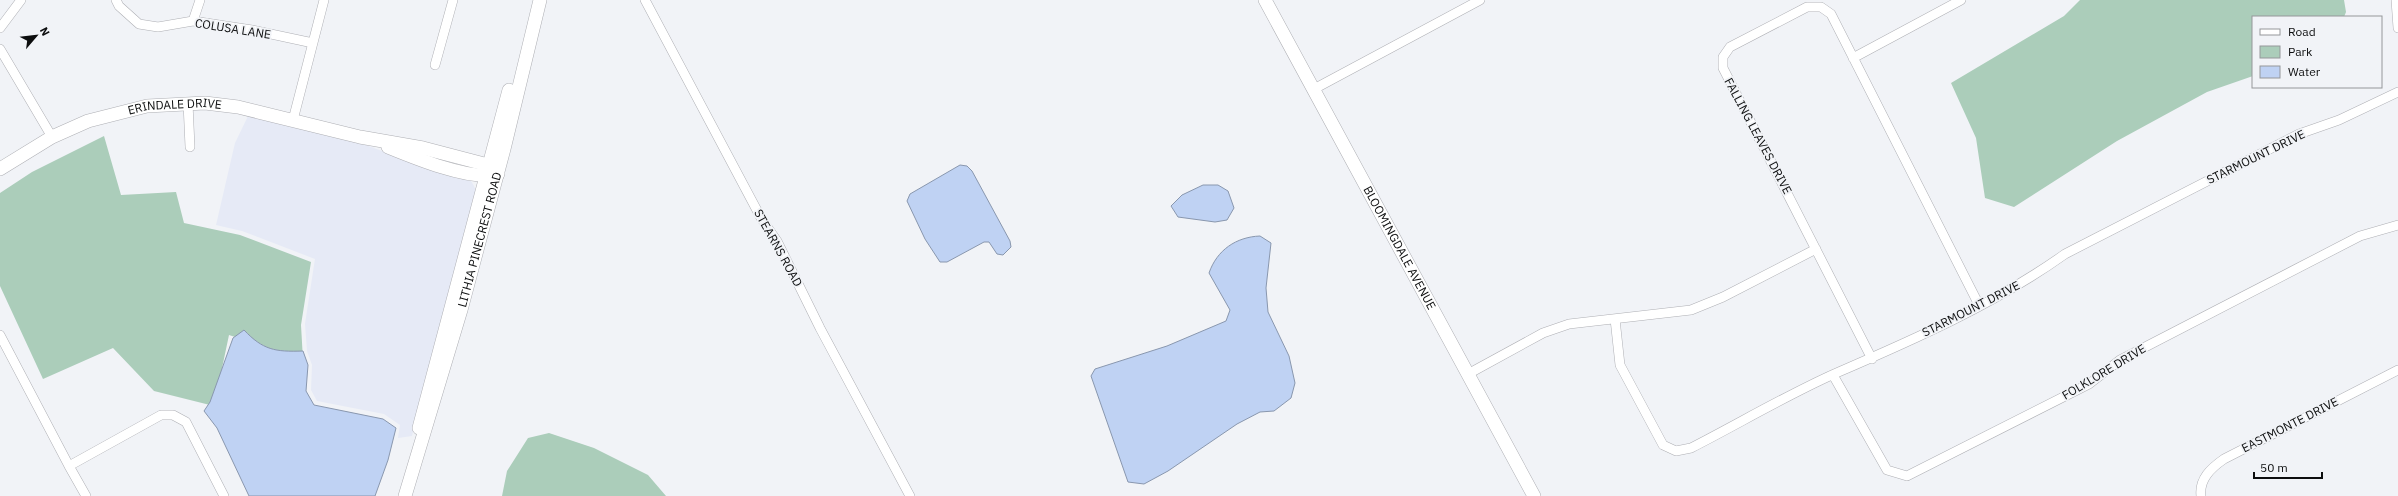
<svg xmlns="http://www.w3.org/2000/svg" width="2398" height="496" font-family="'IBM Plex Sans',sans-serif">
<rect width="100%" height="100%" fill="#f1f3f7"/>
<path fill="#e6eaf6" d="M249,114L358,142L419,165L470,179L474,186L476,191L419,403L412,436L398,438L400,425L384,414L317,401L311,390L312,365L307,351L305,324L315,259L242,231L216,225L235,143Z"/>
<path fill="#abcdba" d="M2080,0H2344L2346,12L2344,17H2253V76L2207,92L2117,141L2014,207L1985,198L1976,138L1951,83L2064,16Z
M104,136L121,195L176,192L184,223L240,235L311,262L301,325L303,360L229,335L214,406L154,391L113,348L43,379L0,286V193L32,172Z
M549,433L594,448L648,475L666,496H502L507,471L528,438Z"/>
<path fill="#bfd2f3" stroke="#8997ae" d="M960,165L967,166L972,171L1010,241L1011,247L1003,255L997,254L989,242H984L947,262H940L925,239L907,201L910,194Z
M1203,185H1218L1228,191L1234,208L1227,220L1215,222L1178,217L1171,206L1182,195Z
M1260,236L1271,243L1266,288L1268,312L1289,356L1295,383L1291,398L1274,411L1260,412L1237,424L1168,471L1144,484L1128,482L1091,376L1095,369L1167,346L1226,321L1230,310L1209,273C1217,250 1236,237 1260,236Z
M244,330C263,350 275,352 303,351L308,365L306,391L314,405L383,419L396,428L388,460L375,496H249L217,428L204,411L210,402L233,338Z"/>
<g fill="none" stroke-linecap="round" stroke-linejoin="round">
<defs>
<path id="street" d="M116,0L119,6L139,24L158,27L193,21L252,30L313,43
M645,0L761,218L777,241L820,328L910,496
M2396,0L2398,28
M193,21L200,0
M0,28L21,0
M0,49L52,137
M1853,58L1961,0
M435,65L453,0
M1314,89L1480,0
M188,103L190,147
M293,120L324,0
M1615,319L1620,365L1663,445L1676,451L1691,448C1738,424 1785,396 1834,374C1913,340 1995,304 2065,254L2299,134L2339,120L2398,92
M0,335L69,466
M1872,359L1723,68V57L1730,47L1807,7H1821L1831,14L1979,305
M1468,374L1543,333L1569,324L1691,310L1723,297L1816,249
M1833,375L1887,470L1907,476L2089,384L2120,360L2360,236L2398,225
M86,496L69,466L161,415H173L186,422L224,496
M2201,496C2199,479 2211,468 2224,459L2398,370"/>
<g id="secondary">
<path id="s1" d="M1265,0L1534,496"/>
<path d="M388,147C415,158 466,179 494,175"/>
<path id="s2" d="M0,169L52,137L88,121L147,106L205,103L238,107L360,137L423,148L488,165L498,174"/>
<path d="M419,428L509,90"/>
<path id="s3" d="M405,496L461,310L504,149L540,0"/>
</g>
</defs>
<use href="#street" stroke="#aeafb4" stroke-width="10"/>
<use href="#secondary" stroke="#aeafb4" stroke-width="14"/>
<use href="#street" stroke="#fff" stroke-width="9"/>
<use href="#secondary" stroke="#fff" stroke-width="13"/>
</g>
<g text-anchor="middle" stroke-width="3.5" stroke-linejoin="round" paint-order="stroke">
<g font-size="12" fill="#0c0d0e" stroke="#f1f3f7">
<text transform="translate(233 29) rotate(9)" y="4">COLUSA LANE</text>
<text dy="4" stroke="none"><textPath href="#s2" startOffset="189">ERINDALE DRIVE</textPath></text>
<text transform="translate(1758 136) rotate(62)" y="4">FALLING LEAVES DRIVE</text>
<text transform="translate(2256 157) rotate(-26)" y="4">STARMOUNT DRIVE</text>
<text dy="4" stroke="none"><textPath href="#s3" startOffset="267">LITHIA PINECREST ROAD</textPath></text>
<text transform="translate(778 248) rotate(61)" y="4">STEARNS ROAD</text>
<text dy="4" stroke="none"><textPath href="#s1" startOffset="282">BLOOMINGDALE AVENUE</textPath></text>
<text transform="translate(1971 309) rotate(-27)" y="4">STARMOUNT DRIVE</text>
<text transform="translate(2104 372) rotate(-31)" y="4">FOLKLORE DRIVE</text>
<text transform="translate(2290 425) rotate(-27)" y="4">EASTMONTE DRIVE</text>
</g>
</g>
<rect x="2252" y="16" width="130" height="72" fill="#f1f3f7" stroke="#95979a"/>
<rect x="2260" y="29" width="20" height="6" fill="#ffffff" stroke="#95979a"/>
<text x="2288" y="36" font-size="12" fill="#0c0d0e">Road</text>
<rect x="2260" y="46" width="20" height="12" fill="#abcdba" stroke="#95979a"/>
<text x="2288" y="56" font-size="12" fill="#0c0d0e">Park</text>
<rect x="2260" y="66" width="20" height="12" fill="#bfd2f3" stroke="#95979a"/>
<text x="2288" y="76" font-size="12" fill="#0c0d0e">Water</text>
<g transform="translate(36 36) rotate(62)" stroke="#f1f3f7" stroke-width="3" paint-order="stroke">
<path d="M0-3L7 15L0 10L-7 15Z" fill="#0c0d0e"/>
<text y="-6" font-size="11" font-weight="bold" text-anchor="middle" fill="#0c0d0e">N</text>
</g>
<path d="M2254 472v6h68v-6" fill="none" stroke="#0c0d0e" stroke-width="2"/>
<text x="2260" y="472" font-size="12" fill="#0c0d0e" stroke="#f1f3f7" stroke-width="3" paint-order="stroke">50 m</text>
</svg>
